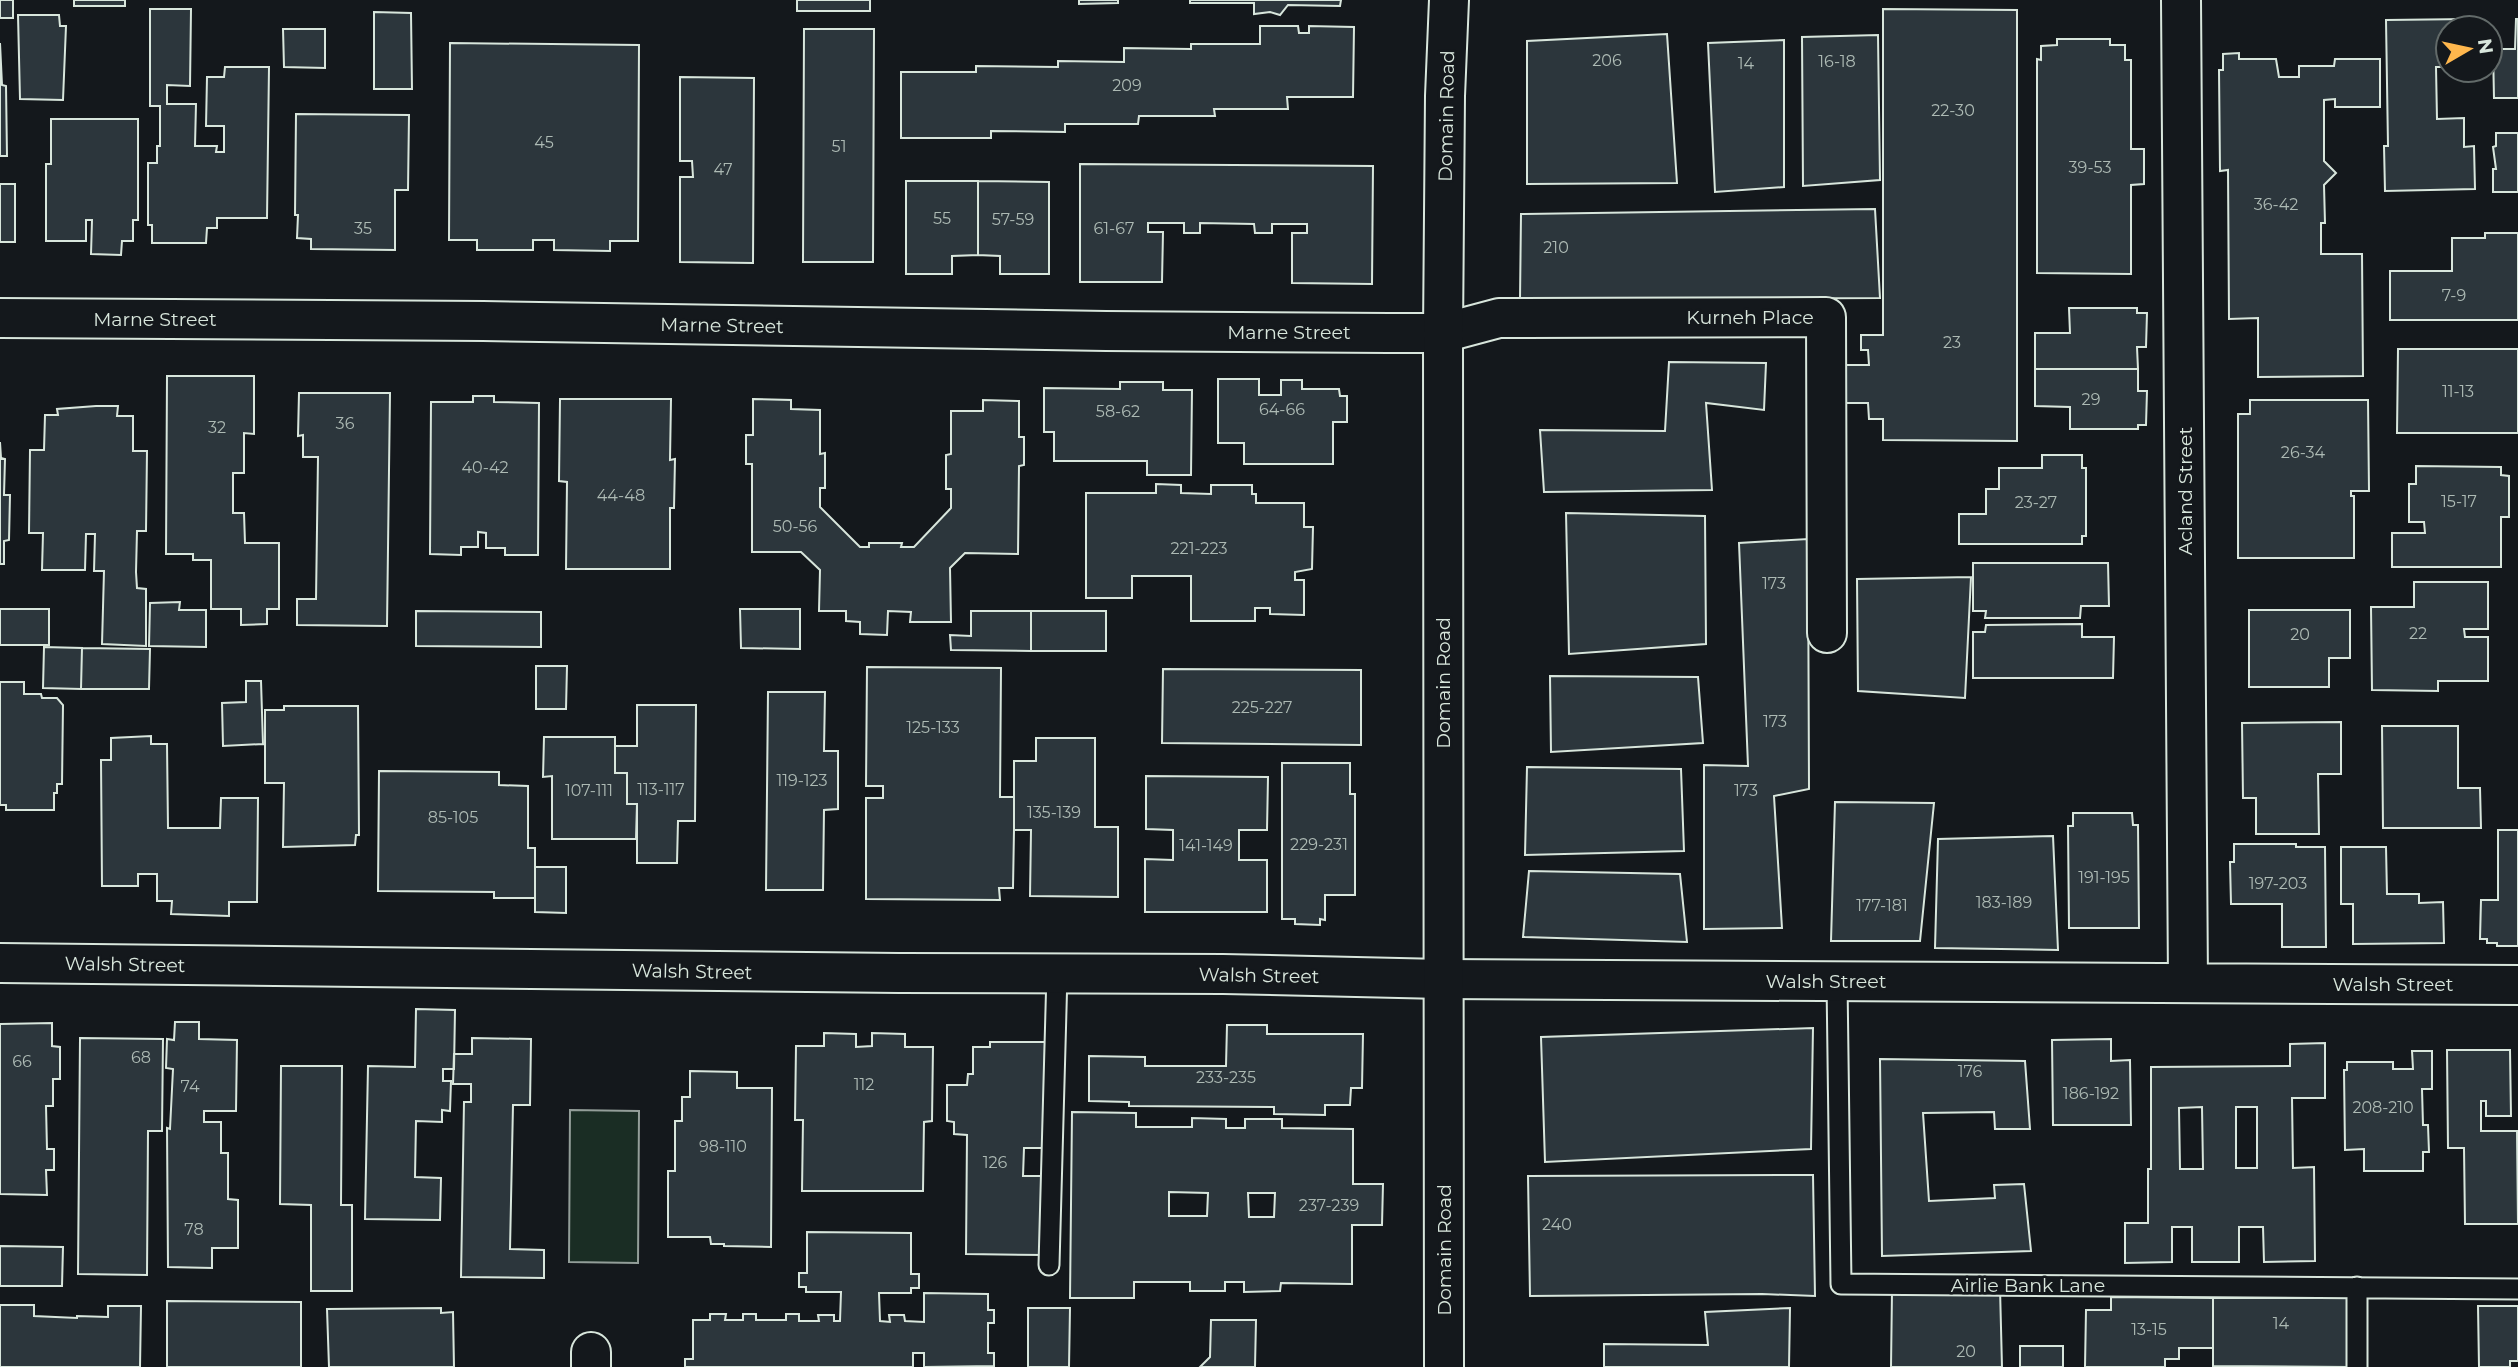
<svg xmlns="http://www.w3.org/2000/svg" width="2518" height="1367" font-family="Montserrat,sans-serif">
<rect width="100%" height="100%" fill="#14181c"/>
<path fill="#1a2d24" stroke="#939e99" stroke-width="2" d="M570,1110L639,1111L638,1263L569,1262Z"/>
<path fill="#2c363c" stroke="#d8e6dc" stroke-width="2" fill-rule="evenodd" d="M0,0H13V18H0Z
M74,0H125V6H74Z
M797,0H870V11H797Z
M1079,0H1118V3L1079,4Z
M1190,0H1341L1340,6L1288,5L1280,15L1270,12L1254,14V3H1190Z
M150,9H191L190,86L167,85V104H196L195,146H217L216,152H224V126H206L207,77H224L225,67H269L267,218H217V228H207L206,243H152V225H148V163H157V146H160V106H150Z
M1883,9L2017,10V441L1883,440V419H1869L1868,403H1843V365H1869L1868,350H1861V335H1883Z
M374,12L411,13L412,89H374Z
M18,15H59L60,26H66L63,100L20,99Z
M2469,19V28H2448V67H2436L2437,119L2464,118V147L2474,146L2475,189L2385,191L2384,146H2388L2386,20Z
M2516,19H2518V98H2494L2493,49H2515Z
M1260,26H1298L1299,33H1309V26L1354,27L1353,97H1287L1288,109H1214L1215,116H1139L1138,124H1065V132L991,131V138H901V72H976V66L1058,67V61L1124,62V48L1191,49V44H1260Z
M283,29H325V68L284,67Z
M804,29H874L873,262H803Z
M1667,34L1677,183L1527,184V41Z
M1878,35L1880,180L1803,186L1802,37Z
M2057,39H2110V45H2125V60H2131V149H2144V184L2131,185V274L2037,273V59L2041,60V46L2057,45Z
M1784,40V187L1715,192L1708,43Z
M0,43L2,85L6,86L7,156H0Z
M450,43L639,45L638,241H610V251L554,250V240H533V250H477V240H449Z
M2239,53V59H2276L2279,77H2299V66H2334L2335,59H2380V107H2335V99L2324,100V161L2336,173L2324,185L2325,223H2321V254H2362L2363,376L2258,377V318L2229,319L2228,170L2220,171L2219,70H2223V54Z
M680,77L754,78L753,263L680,262V177H693L692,161H680Z
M296,114L409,115L408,190H395V250L311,249V239L297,238L298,215H295Z
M51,119H138V220H133V241H122L121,255L91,254L92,220H86V241H46V164H51Z
M2496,133H2518V192H2493V169H2496L2493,147L2496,146Z
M1080,164L1373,166L1372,284L1292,283V233H1307V224H1272V233H1255L1254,224L1200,223V233H1184V223H1148V232H1163L1162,282H1080Z
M906,181H978V255L952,256V274H906Z
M978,181L1049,182V274H1000V256L978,255Z
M0,184H15V242H0Z
M1875,209L1880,298L1520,300L1521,214Z
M2485,233H2518V320H2390V271H2452V238H2485Z
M2069,308H2137V313H2147L2146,347H2137L2138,369H2035V333H2070Z
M2398,349H2518V433H2397Z
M1669,362L1766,363L1764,410L1706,403L1712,490L1544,492L1540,430L1665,431Z
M2035,369H2138V391H2147L2146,425H2138V429H2070V407L2035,406Z
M167,376H254V434L244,433V473H233V513H244L245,543H279V609H267V624L241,625V609H211V560H193V554H166Z
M1218,379H1259V395H1281V380H1302V389H1339L1340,396H1347V422H1333V464H1244V443H1218Z
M1120,382H1163V390H1192L1191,475H1147V461H1054V432H1044V388L1120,389Z
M299,393H390L387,626L297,625V599H316L318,457H303V435L298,436Z
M473,396H494V402L539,403L538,555H505V548H486V533L478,532V547H461V555L430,554L431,402H473Z
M560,399H671L670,460L675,459L674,508H670V569H566L567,482L559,481Z
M753,399L791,400V409L820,410V454L825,453V488H820V507L860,547H869V543H902L901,547H914L951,508V489H946V455L951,454V411H983V400L1019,401V437H1024V465L1019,466L1018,554L965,553L950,568L951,622H910L911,612L888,611L887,635L860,634V622L846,621V611H819L820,570L801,552H752V464H746V435H753Z
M2250,400H2368L2369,491H2351V496H2354V558H2238V414H2250Z
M96,406H118L117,416H133V451H147L146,531H137L136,572L137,588L146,589V646L102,644L104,571H94L95,534H86L85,570H42L43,533H29L30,450H44L45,415H58L57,409Z
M0,442L1,458L5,459L4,495H10L9,540L4,541V564H0Z
M2042,455H2082V468H2086V536H2082V544H1959V514H1986V489H1999V468H2042Z
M2416,466L2501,467V475L2509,476V517H2501V567H2392V533H2425L2424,522H2409V484H2416Z
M1156,484L1181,485V493L1211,494V485H1252V494H1256V503H1304V527H1313L1312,569L1295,572V580H1304V615L1270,614V608H1255V621H1191V576H1132V598H1086V493H1156Z
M1566,513L1705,516L1706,644L1569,654Z
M1808,539L1809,789L1774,796L1782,928L1704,929V765L1748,766L1739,543Z
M1973,563H2108L2109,606H2081L2080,618H1985L1986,611H1973Z
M1971,577L1965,698L1858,691L1857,579Z
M2414,582H2488V629H2464L2465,637H2488V681H2438V691L2372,690L2371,607H2414Z
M180,602L179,610H206V647L149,646L150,603Z
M0,609H49V645H0Z
M740,609H800V649L741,648Z
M2249,610H2350V658H2329V687H2249Z
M416,611L541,612V647L416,646Z
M971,611H1031V651L951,650L950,635L971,636Z
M1031,611H1106V651H1031Z
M2082,624V637H2114L2113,678H1973V632H1985L1986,625Z
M44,647L82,648L81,689L43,688Z
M82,648L150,649L149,689H81Z
M536,666H567L566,709H536Z
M867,667L1001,668L1000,797H1014V830L1013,888H999L1000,900L866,899V798H883V786H866Z
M1163,669L1361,670V745L1162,743Z
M1550,676L1698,677L1703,743L1551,752Z
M246,681H261L263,744L223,746L222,703L246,702Z
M0,682H24V694H41L42,698H57L63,705L62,784H57V793H54V810H6V805H0Z
M768,692H825L824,751H838V809L824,810L823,890H766Z
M637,705H696L695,821H678L677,863H637V804H627V773H615V746H637Z
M284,706H358L359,835H356L355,845L283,847L284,783H265V710H284Z
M2341,722V774H2318L2319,834H2256V798H2243L2242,723Z
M2382,726H2458V788H2480L2481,828H2383Z
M151,736V744H167L168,828H220L221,798H258L257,902H229V916L171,914L172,901H157V874H138V886H102L101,760H111V738Z
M544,737H615V773H627V804H637L636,839H552V776L543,777Z
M1036,738H1095V827H1118V897L1030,896L1031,830H1014V761H1036Z
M1282,763H1350V794H1355V895H1325V920L1320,919V925L1295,924V919H1282Z
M1527,767L1681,769L1684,851L1525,855Z
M379,771L499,772V785L528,786V848H535V898H494V892L378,891Z
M1146,776L1268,777L1267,830H1239V860H1267V912H1145V859L1173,860V830L1146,829Z
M1835,802L1934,803L1920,941H1831Z
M2073,813H2132L2133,825H2138L2139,928H2069L2068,826H2073Z
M2498,830H2518V946H2497V943H2487V939H2480L2481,900H2498Z
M2053,836L2058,950L1935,948L1938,839Z
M2234,844H2296V847H2325L2326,947H2282V904H2231L2230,862H2234Z
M2341,847H2386L2387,894H2419V903L2443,902L2444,943L2353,944V904H2341Z
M535,867H566V913L535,912Z
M1529,871L1680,874L1687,942L1523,937Z
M416,1009L455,1010L454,1069H443V1081H451L450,1111L442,1110V1122L416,1121L415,1177L441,1178L440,1220L365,1219L368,1066L415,1067Z
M175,1022H199V1039L237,1040L236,1111H204V1122H221V1153H228V1199L238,1200V1248H212V1268L168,1267L167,1128L170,1129L173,1069L166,1068L167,1039L174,1040Z
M52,1023V1046L60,1047V1079H53V1106H46L47,1149H54V1170H46L47,1195L0,1194V1024Z
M1227,1025H1267V1034H1363L1362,1088H1351L1350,1105H1325V1115L1274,1114V1107L1129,1106V1102L1089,1101V1056L1145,1057V1066H1226Z
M1813,1028L1811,1149L1545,1162L1541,1037Z
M824,1033L856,1034V1047L872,1046V1033L905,1034V1047H933L932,1121L924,1122L923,1191H802L803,1120H795L796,1046H824Z
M80,1038L163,1039L162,1131H148L147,1275L78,1274Z
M472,1038L531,1039L530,1105H513L510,1249L544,1250V1278L461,1277L464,1102H471V1084H453L454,1054H472Z
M2111,1039V1061L2130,1060L2131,1125H2053L2052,1040Z
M990,1042H1045L1044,1148H1024L1023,1176H1044V1255L966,1254L967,1135L954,1134V1122L947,1121V1085H967L968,1074H973V1047H990Z
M2325,1043V1098H2292L2293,1168L2314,1167L2315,1261L2264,1262L2263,1227H2239V1262H2192V1227H2172V1262L2125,1263V1223H2148V1169H2151V1067L2290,1066V1044ZM2202,1107L2203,1169H2180L2179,1108ZM2236,1107H2257V1168H2236Z
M2447,1050H2510L2511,1116H2486V1101H2481V1131H2517L2518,1224H2465L2464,1148H2448Z
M2412,1051H2432V1089H2422L2423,1125H2428L2429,1152H2423V1171H2364V1149L2345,1150L2344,1070H2347V1062H2393V1069H2413Z
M1880,1059L2025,1061L2030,1129H1995L1994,1112L1923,1113L1929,1201L1995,1198L1994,1185L2024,1184L2031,1251L1882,1256Z
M281,1066H342L341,1205H352V1291H311V1205L280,1204Z
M690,1071L737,1072V1088H772L771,1247L724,1246V1244H711L710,1237H668V1171H675V1121H682V1097H690Z
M1072,1112L1136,1113V1127H1192V1118L1226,1119V1128H1245V1119H1282V1128L1353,1129V1184H1383L1382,1225H1352V1284L1281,1283L1280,1291L1244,1292V1282H1225V1291H1190V1282H1134V1298H1070ZM1169,1192L1208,1193L1207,1216H1169ZM1248,1193H1275L1274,1217H1249Z
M1813,1175L1815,1296L1762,1294L1530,1296L1528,1176Z
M807,1232L911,1233V1274H919V1288H911V1293H879L880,1321L890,1322L889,1315H904L905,1321L924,1322V1293L988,1294V1310H994V1323H988V1353H994V1366L924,1367V1353H913V1367H685V1359H693V1320H710V1314H726L725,1320H743V1314H756V1320H786V1314H799V1321H819L818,1315H834V1321H840L841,1292H806V1287H799V1273H807Z
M0,1246L63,1247L62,1286H0Z
M2000,1288L2002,1367H1891L1892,1291Z
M2111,1297L2213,1298V1348H2179V1359H2165V1367H2085L2086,1310H2111Z
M2213,1298H2349V1367L2213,1366Z
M167,1301L301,1302V1367H167Z
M0,1305H34V1316L77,1318V1316L108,1317V1306H141L140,1367H0Z
M2478,1306H2518V1361H2510V1367H2479Z
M441,1308V1313L453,1312L454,1367H329L327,1309Z
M1028,1308H1070L1069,1367H1028Z
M1790,1308L1789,1367H1604V1344L1708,1345L1705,1312Z
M1211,1320H1256L1255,1367H1200L1210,1357Z
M2020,1346H2063V1367H2020Z"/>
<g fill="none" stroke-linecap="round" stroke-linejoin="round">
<defs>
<path id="lane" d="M1837,981L1841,1284L2518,1289
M1049,1265L1057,973
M2357,1287V1367"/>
<path id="street" d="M2181,0L2188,983
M0,318L483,321L1106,331L1389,333H1443L1499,318L1826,317L1827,633
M0,963L899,973L1223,974L1442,979L2518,985
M591,1352V1367"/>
<path id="secondary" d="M1444,1367L1443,333L1445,96L1449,0"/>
</defs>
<use href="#lane" stroke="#d8e6dc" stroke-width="23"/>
<use href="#street" stroke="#d8e6dc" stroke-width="42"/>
<use href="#secondary" stroke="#d8e6dc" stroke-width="42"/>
<use href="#lane" stroke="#14181c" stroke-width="19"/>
<use href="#street" stroke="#14181c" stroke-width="38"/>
<use href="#secondary" stroke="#14181c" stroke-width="38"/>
</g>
<g text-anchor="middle" stroke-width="5" stroke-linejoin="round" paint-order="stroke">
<g font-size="16" fill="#adbab4">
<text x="1607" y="66">206</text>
<text x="1837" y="67">16-18</text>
<text x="1746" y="69">14</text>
<text x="1127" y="91">209</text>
<text x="1953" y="116">22-30</text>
<text x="544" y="148">45</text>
<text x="839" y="152">51</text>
<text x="2090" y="173">39-53</text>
<text x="723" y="175">47</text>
<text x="2276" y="210">36-42</text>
<text x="942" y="224">55</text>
<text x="1013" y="225">57-59</text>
<text x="363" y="234">35</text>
<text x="1114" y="234">61-67</text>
<text x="1556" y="253">210</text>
<text x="2454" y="301">7-9</text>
<text x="1952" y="348">23</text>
<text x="2458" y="397">11-13</text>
<text x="2091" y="405">29</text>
<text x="1282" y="415">64-66</text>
<text x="1118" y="417">58-62</text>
<text x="345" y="429">36</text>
<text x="217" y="433">32</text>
<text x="2303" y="458">26-34</text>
<text x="485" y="473">40-42</text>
<text x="621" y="501">44-48</text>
<text x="2459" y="507">15-17</text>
<text x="2036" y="508">23-27</text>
<text x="795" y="532">50-56</text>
<text x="1199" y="554">221-223</text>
<text x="1774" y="589">173</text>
<text x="2418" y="639">22</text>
<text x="2300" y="640">20</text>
<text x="1262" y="713">225-227</text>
<text x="1775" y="727">173</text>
<text x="933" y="733">125-133</text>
<text x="802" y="786">119-123</text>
<text x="661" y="795">113-117</text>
<text x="589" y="796">107-111</text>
<text x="1746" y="796">173</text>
<text x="1054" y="818">135-139</text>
<text x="453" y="823">85-105</text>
<text x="1319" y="850">229-231</text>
<text x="1206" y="851">141-149</text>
<text x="2104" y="883">191-195</text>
<text x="2278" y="889">197-203</text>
<text x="2004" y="908">183-189</text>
<text x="1882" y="911">177-181</text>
<text x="141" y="1063">68</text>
<text x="22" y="1067">66</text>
<text x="1970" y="1077">176</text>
<text x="1226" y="1083">233-235</text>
<text x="864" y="1090">112</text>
<text x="190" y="1092">74</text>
<text x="2091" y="1099">186-192</text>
<text x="2383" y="1113">208-210</text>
<text x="723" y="1152">98-110</text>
<text x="995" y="1168">126</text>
<text x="1329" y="1211">237-239</text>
<text x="1557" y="1230">240</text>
<text x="194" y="1235">78</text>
<text x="2281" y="1329">14</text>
<text x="2149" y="1335">13-15</text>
<text x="1966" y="1357">20</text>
</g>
<g font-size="19" fill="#d8e6dc" stroke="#14181c">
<text transform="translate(1446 116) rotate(-89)" y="7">Domain Road</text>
<text x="1750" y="324">Kurneh Place</text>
<text x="155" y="326">Marne Street</text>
<text transform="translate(722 325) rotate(1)" y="7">Marne Street</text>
<text x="1289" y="339">Marne Street</text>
<text transform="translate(2185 491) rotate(-90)" y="7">Acland Street</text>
<text transform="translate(1443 683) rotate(-90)" y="7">Domain Road</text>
<text transform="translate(125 964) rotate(1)" y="7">Walsh Street</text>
<text transform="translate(692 971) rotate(1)" y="7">Walsh Street</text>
<text transform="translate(1259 975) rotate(1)" y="7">Walsh Street</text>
<text x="1826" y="988">Walsh Street</text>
<text x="2393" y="991">Walsh Street</text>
<text transform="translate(1444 1250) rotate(-90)" y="7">Domain Road</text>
<text x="2028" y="1292">Airlie Bank Lane</text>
</g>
</g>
<g transform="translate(2469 49) rotate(81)"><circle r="33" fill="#14181c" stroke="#626a69" stroke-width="2"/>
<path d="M0-5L12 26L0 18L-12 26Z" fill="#ffb74d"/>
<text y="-10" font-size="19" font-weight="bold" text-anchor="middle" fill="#d8e6dc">N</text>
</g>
</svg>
